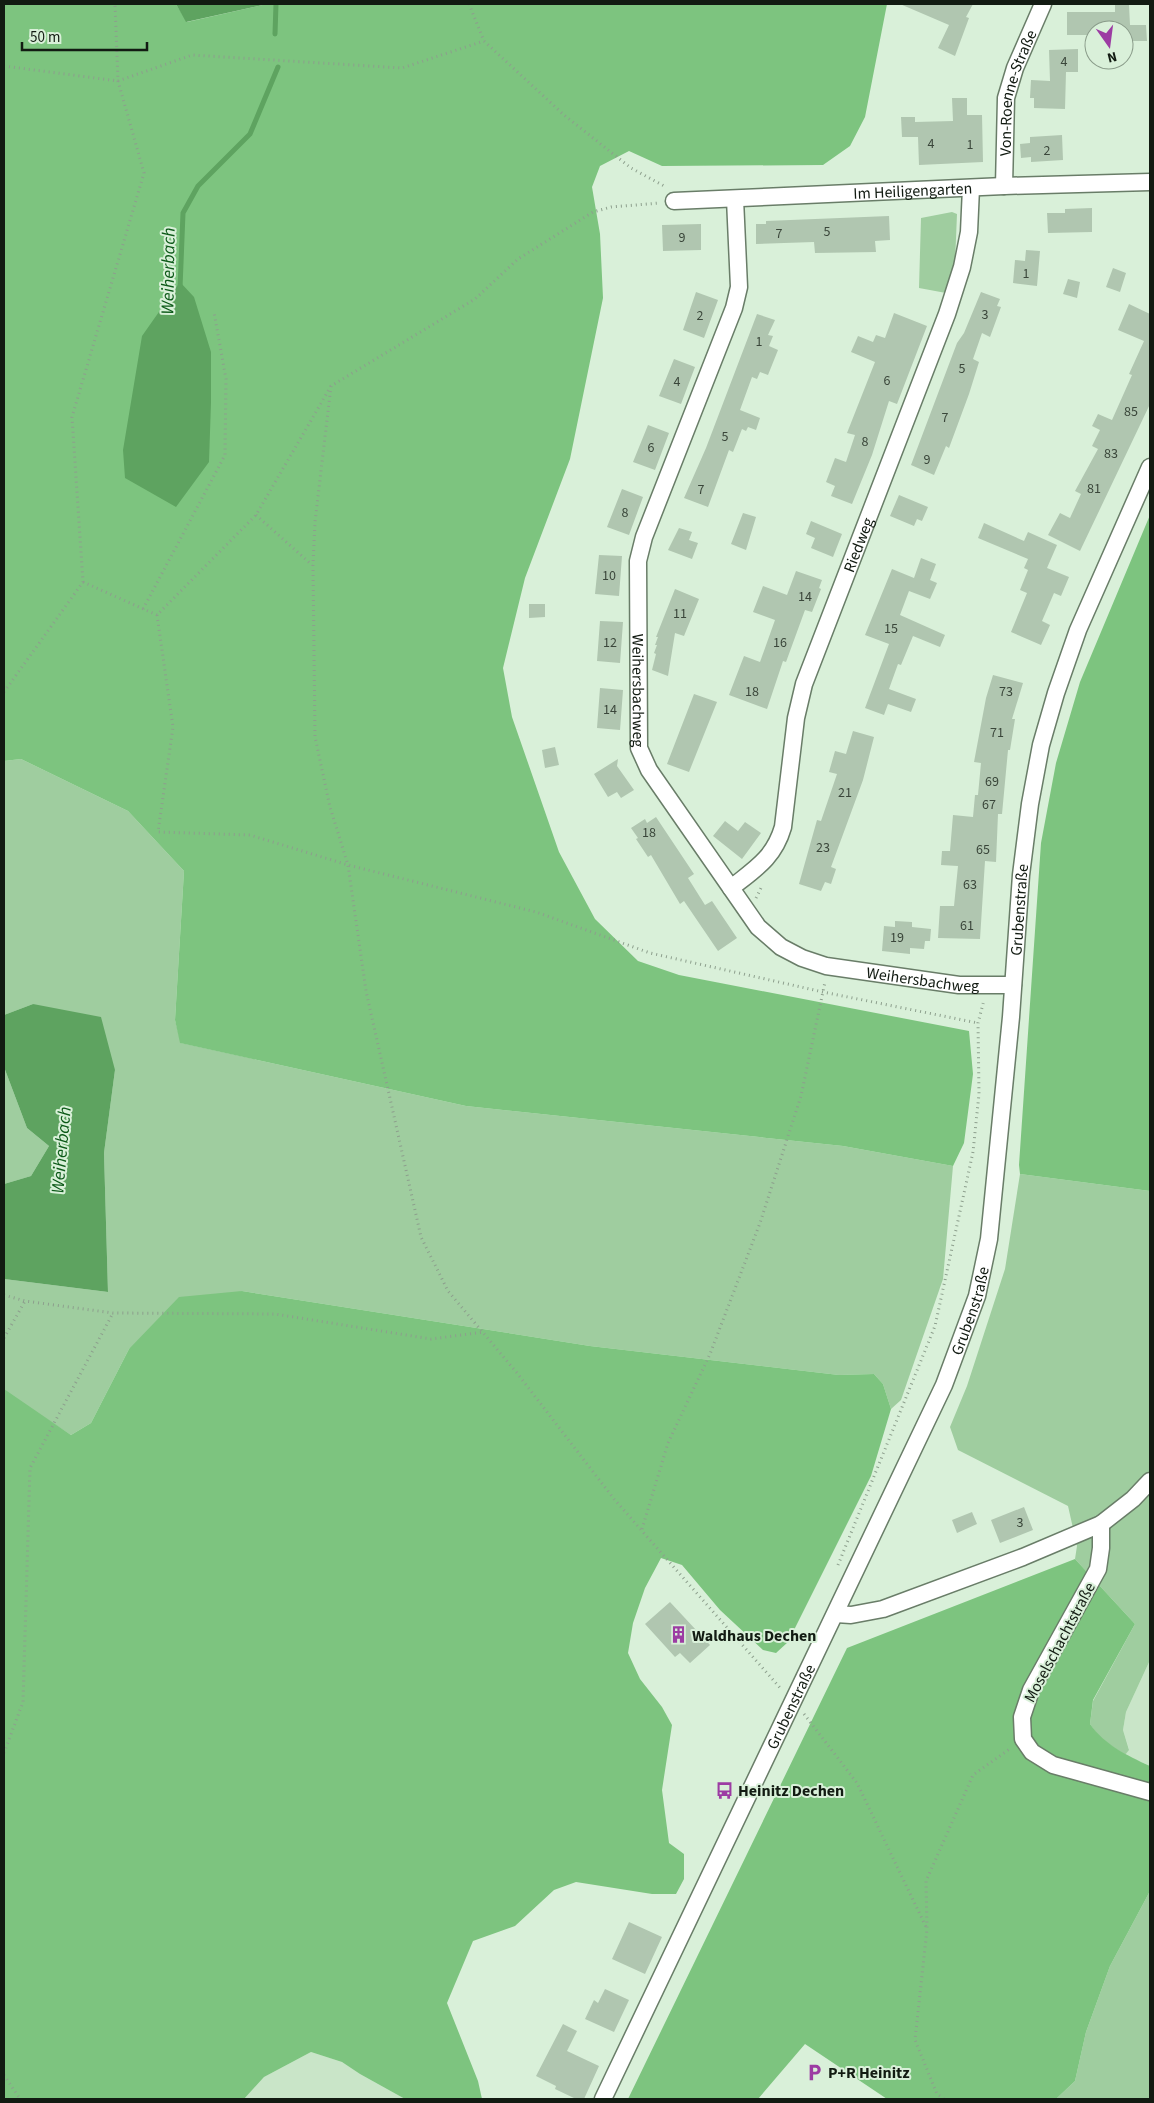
<svg xmlns="http://www.w3.org/2000/svg" width="1154" height="2103" font-family="'Source Sans 3',sans-serif">
<rect width="100%" height="100%" fill="#d9f0d9"/>
<path fill="#c9e5c8" d="M1150,1660V1766L1125,1755L1129,1749L1123,1730L1126,1712Z
M311,2052L342,2062L360,2074L405,2099H244L264,2077Z"/>
<path fill="#9fcd9f" d="M952,212L957,214L955,263L946,293L919,288L921,218Z
M21,759L128,811L184,871L175,1020L181,1043L466,1106L843,1146L953,1166L943,1279L901,1400L891,1409L883,1384L874,1374L839,1375L590,1346L242,1291L129,1349L91,1423L71,1435L8,1394L4,1389V1279L108,1292L104,1153L115,1070L33,1004L4,1015V761Z
M4,1067L27,1128L49,1146L31,1176L4,1184Z
M1020,1174L1150,1191V1660L1126,1712L1123,1730L1129,1750L1125,1755L1100,1738L1090,1724L1093,1701L1135,1624L1075,1559L1077,1546L1068,1506L958,1450L950,1427L967,1386L1005,1269Z
M1150,1891V2099H1056L1075,2081L1086,2032L1110,1966Z"/>
<path fill="#7dc47f" d="M4,4H176L187,22L267,4H887L865,117L850,146L823,165L662,166L629,151L600,166L592,187L600,234L603,298L570,459L525,578L503,668L512,717L559,852L595,919L638,961L679,975L969,1031L973,1074L964,1143L953,1166L843,1146L466,1106L180,1043L175,1020L184,871L128,811L21,759L4,761Z
M1150,515V1191L1020,1174L1019,1165L1041,843L1056,763L1080,682Z
M242,1291L590,1346L839,1375L874,1374L883,1384L891,1409L871,1476L788,1642L776,1653L763,1650L720,1610L682,1565L661,1558L645,1588L633,1623L628,1653L640,1679L662,1707L672,1725L662,1790L669,1843L684,1854V1879L676,1894H652L576,1882L554,1890L515,1926L473,1941L447,2003L478,2081L482,2099H405L360,2074L342,2062L311,2052L264,2077L244,2099H4V1389L71,1435L91,1423L129,1349L179,1297Z
M1075,1559L1135,1624L1093,1700L1090,1724C1105,1745 1126,1755 1150,1766V1891L1110,1966L1086,2032L1075,2081L1056,2099H887L805,2044L758,2099H628L847,1648Z"/>
<path fill="#5ea360" d="M176,4H267L186,22Z
M180,282L194,297L211,352V402L209,462L176,507L125,478L123,450L142,336Z
M33,1004L101,1017L115,1070L104,1153L108,1292L4,1279V1184L31,1176L49,1146L27,1128L4,1067V1015Z"/>
<g fill="none" stroke-linecap="round" stroke-linejoin="round">
<path stroke="#5ea360" stroke-width="5" d="M275,34L276,4
M180,288L183,213L198,186L250,134L278,67"/>
</g>
<path fill="#b0c6b0" d="M900,4H973L966,17L969,18L955,56L938,48L949,25Z
M1115,5H1129L1130,25H1146L1147,41H1124V30H1094V35H1067V12H1115Z
M1078,49V72H1066L1065,109L1034,108V98H1030L1031,80L1050,81L1049,50Z
M952,98H967V115H982L983,162L919,165L918,137H902L901,117H915V122L953,121Z
M1062,135L1063,160L1031,162V157L1021,158L1020,144L1030,143V137Z
M1092,208V232L1048,233L1047,213H1065V209Z
M889,216L890,240L875,241L876,252L815,253L814,242L756,244V224H766V221Z
M701,224V250L663,251L662,225Z
M1026,250L1040,251L1037,286L1013,283L1015,260L1025,261Z
M1113,268L1126,273L1120,292L1106,287Z
M1068,279L1080,282L1077,298L1063,294Z
M696,292L718,300L704,338L683,330Z
M981,292L1000,299L997,306L1001,307L990,337L982,333L973,359L979,362L969,394L949,448L946,446L934,475L911,465L957,343L964,333Z
M1129,304L1150,314V404L1080,551L1048,535L1060,513L1070,518L1081,494L1075,491L1098,449L1092,446L1100,430L1092,426L1098,414L1112,420L1132,375L1129,374L1144,341L1118,330Z
M894,313L927,326L897,404L889,401L872,455L852,504L831,496L835,486L826,482L835,458L846,462L855,435L847,433L875,362L851,352L858,336L873,342L876,335L885,338Z
M757,314L775,320L768,335L773,336L769,346L778,350L768,375L760,372L757,379L752,377L740,410L760,418L756,430L748,427L746,431L742,429L733,452L729,450L708,507L684,498L706,448Z
M674,359L695,367L681,404L659,396Z
M648,425L669,433L655,470L633,462Z
M622,489L643,497L629,535L607,527Z
M899,495L928,507L922,521L917,519L914,526L890,516Z
M743,513L756,517L746,550L731,544Z
M811,521L842,534L833,557L811,548L815,538L806,534Z
M984,523L1024,541L1028,532L1057,545L1047,568L1069,577L1061,596L1054,593L1042,621L1050,625L1041,645L1011,632L1027,593L1020,590L1028,570L1024,568L1028,559L978,538Z
M679,528L692,532L689,540L698,543L692,559L668,550Z
M599,555L622,556L619,596L595,594Z
M921,558L936,564L930,580L937,583L930,599L909,591L900,615L945,635L940,647L913,636L901,665L898,664L889,689L916,699L911,712L888,704L884,715L865,708L889,644L865,635L892,569L914,578Z
M796,571L822,580L819,588L821,589L812,612L805,610L786,662L783,661L767,709L729,695L744,656L760,662L775,620L753,612L763,586L787,595Z
M675,589L699,599L684,636L675,633L668,676L652,670L656,654L654,653L657,645H655L658,637H656Z
M529,604H545V617L529,618Z
M600,621L623,622L620,663L597,661Z
M993,675L1023,683L1012,719H1015L1010,750H1008L1002,814H998L996,862L985,861L980,939L938,938L940,906H954L958,866L941,865L942,851H950L953,815L973,817L975,795H978L981,763L974,762L986,698Z
M600,688L623,690L620,730L597,728Z
M694,694L717,702L689,772L667,764Z
M853,731L874,737L863,780L831,867L836,869L831,884L825,882L821,891L799,884L817,820L821,821L837,774L829,772L835,751L846,754Z
M555,747L559,765L545,768L542,750Z
M618,759L617,766L634,790L621,798L617,792L608,797L594,774Z
M656,817L694,874L688,878L705,905L712,901L737,938L718,951L684,901L680,904L651,855L648,857L636,839L638,838L631,828L645,819L647,823Z
M725,821L738,831L745,822L761,833L742,859L713,836Z
M895,921L912,922V927L931,929L930,941H925L924,949L910,948V954L882,951L884,926L895,927Z
M1024,1507L1033,1530L1000,1543L991,1520Z
M972,1512L977,1524L957,1533L952,1520Z
M670,1602L710,1645L690,1663L680,1653L675,1657L645,1624Z
M629,1922L662,1937L645,1974L612,1959Z
M605,1989L629,2000L614,2032L585,2019L594,2000L598,2003Z
M563,2024L577,2031L567,2051L599,2066L584,2099H576L555,2089L556,2086L536,2076Z"/>
<g fill="none" stroke-linecap="round" stroke-linejoin="round">
<defs>
<g id="minor">
<path id="s1" d="M1004,186L1006,98L1015,68L1043,4"/>
<path id="s2" d="M735,199L739,287L734,308L644,537L638,561L639,748L649,770L758,927L781,947L802,958L826,966L959,985H1013"/>
<path id="s3" d="M674,201L1004,186L1150,182"/>
<path id="s4" d="M731,888C755,869 774,858 783,827L796,718L804,684L947,314L962,267L969,232L971,188"/>
<path d="M1101,1524V1548L1098,1569L1031,1690L1022,1717L1023,1739L1032,1752L1053,1765L1150,1792"/>
<path d="M836,1614L851,1615L883,1609L1023,1557L1101,1524L1133,1499L1150,1481"/>
<path id="s5" d="M603,2099L944,1385L977,1296L989,1239L1011,1017L1021,875L1030,804L1041,745L1056,693L1078,630L1150,467"/>
</g>
</defs>
<use href="#minor" stroke="#697d68" stroke-width="19"/>
<path stroke="#8d9f8d" stroke-width="3" stroke-dasharray="1 4" stroke-linecap="butt" d="M469,4L484,41L564,115L631,168L666,187
M4,66L118,81L192,55L402,68L484,41
M331,386L315,522L313,565L315,737L330,807L348,865L366,991L421,1237L448,1291L517,1373L614,1499L781,1689
M256,515L312,565
M83,582L157,615L256,515L331,386L475,299L518,259L593,212L611,207L660,203
M143,609L225,455L226,379L214,312
M157,615L173,727L158,832L250,835L348,865L536,912L650,953L823,992L978,1023
M4,692L83,582L72,417L144,173L118,81L115,4
M756,898L762,886
M4,1295L25,1301L113,1313L275,1314L431,1339L484,1332
M4,1338L25,1301
M642,1529L668,1443L710,1354L760,1223L801,1096L825,982
M838,1565L935,1326L973,1152L979,1094L978,1023L984,1000
M804,1714L857,1783L927,1929
M4,1753L23,1702L30,1468L113,1313
M4,2075L20,2099
M944,2099L937,2094L915,2040L927,1929L926,1881L973,1775L1011,1748"/>
<use href="#minor" stroke="#fff" stroke-width="16"/>
</g>
<defs>
<symbol id="building-bare" viewBox="-9 -9 18 18"><path d="M-4-6H4V6H1V3H-1V6H-4ZM-2.5-4.3h1.7v1.8h-1.7ZM.8-4.3h1.7v1.8H.8ZM-2.5-1h1.7V.8h-1.7ZM.8-1h1.7V.8H.8Z" fill="#9c3ca3" stroke="#d9f0d9" stroke-width="2.5" paint-order="stroke"/></symbol>
<symbol id="bus-bare" viewBox="-9 -9 18 18"><path d="M-5-6H5V4H4V6H2V4H-2V6H-4V4H-5ZM-3.5-4V0h7V-4ZM-3.5 1.2v1.5H-2V1.2ZM2 1.2v1.5H3.5V1.2Z" fill="#9c3ca3" stroke="#d9f0d9" stroke-width="2.5" paint-order="stroke"/></symbol>
<symbol id="parking-bare" viewBox="-9 -9 18 18"><path d="M-3.5-5.5H1a3.5 3.5 0 0 1 0 7H-1V5.5H-3.5ZM-1-3.4V-.6H.8a1.4 1.4 0 0 0 0-2.8Z" fill="#9c3ca3" stroke="#d9f0d9" stroke-width="2.5" paint-order="stroke"/></symbol>
</defs>
<g fill-rule="evenodd">
<use href="#building-bare" x="666" y="1622" width="25" height="25"/>
<use href="#bus-bare" x="712" y="1778" width="25" height="25"/>
<use href="#parking-bare" x="802" y="2060" width="25" height="25"/>
</g>
<g text-anchor="middle" stroke-width="4" stroke-linejoin="round" paint-order="stroke">
<g font-size="14" fill="#3a463a">
<text x="1064" y="66">4</text>
<text x="931" y="148">4</text>
<text x="970" y="149">1</text>
<text x="1047" y="155">2</text>
<text x="827" y="236">5</text>
<text x="779" y="238">7</text>
<text x="682" y="242">9</text>
<text x="1026" y="278">1</text>
<text x="985" y="319">3</text>
<text x="700" y="320">2</text>
<text x="759" y="346">1</text>
<text x="962" y="373">5</text>
<text x="887" y="385">6</text>
<text x="677" y="386">4</text>
<text x="1131" y="416">85</text>
<text x="945" y="422">7</text>
<text x="725" y="441">5</text>
<text x="865" y="446">8</text>
<text x="651" y="452">6</text>
<text x="1111" y="458">83</text>
<text x="927" y="464">9</text>
<text x="1094" y="493">81</text>
<text x="701" y="494">7</text>
<text x="625" y="517">8</text>
<text x="609" y="580">10</text>
<text x="805" y="601">14</text>
<text x="680" y="618">11</text>
<text x="891" y="633">15</text>
<text x="610" y="647">12</text>
<text x="780" y="647">16</text>
<text x="752" y="696">18</text>
<text x="1006" y="696">73</text>
<text x="610" y="714">14</text>
<text x="997" y="737">71</text>
<text x="992" y="786">69</text>
<text x="845" y="797">21</text>
<text x="989" y="809">67</text>
<text x="649" y="837">18</text>
<text x="823" y="852">23</text>
<text x="983" y="854">65</text>
<text x="970" y="889">63</text>
<text x="967" y="930">61</text>
<text x="897" y="942">19</text>
<text x="1020" y="1527">3</text>
</g>
<g font-size="16" fill="#121b12" stroke="#d9f0d9">
<text dy="6" stroke="none"><textPath href="#s1" startOffset="95">Von-Roenne-Straße</textPath></text>
<text dy="6" stroke="none"><textPath href="#s3" startOffset="239">Im Heiligengarten</textPath></text>
<text dy="6" stroke="none"><textPath href="#s4" startOffset="376">Riedweg</textPath></text>
<text dy="6" stroke="none"><textPath href="#s2" startOffset="510">Weihersbachweg</textPath></text>
<text dy="6" stroke="none"><textPath href="#s5" startOffset="1275">Grubenstraße</textPath></text>
<text dy="6" stroke="none"><textPath href="#s2" startOffset="960">Weihersbachweg</textPath></text>
<text dy="6" stroke="none"><textPath href="#s5" startOffset="870">Grubenstraße</textPath></text>
<text transform="translate(1059 1642) rotate(-62)" y="6">Moselschachtstraße</text>
<text dy="6" stroke="none"><textPath href="#s5" startOffset="435">Grubenstraße</textPath></text>
</g>
<g font-size="16" font-weight="bold" fill="#121b12" stroke="#d9f0d9" text-anchor="start">
<text x="692" y="1641">Waldhaus Dechen</text>
<text x="738" y="1796">Heinitz Dechen</text>
<text x="828" y="2078">P+R Heinitz</text>
</g>
<g font-size="18" font-style="italic" fill="#0c5918" stroke="#d9f0d9">
<text transform="translate(168 271) rotate(-89)" y="6">Weiherbach</text>
<text transform="translate(61 1150) rotate(-85)" y="6">Weiherbach</text>
</g>
</g>
<rect width="1154" height="2103" fill="none" stroke="#121b12" stroke-width="10"/>
<g transform="translate(1109 45) rotate(166)"><circle r="24" fill="#d9f0d9" stroke="#899b89"/>
<path d="M0-4L9 19L0 12L-9 19Z" fill="#9c3ca3"/>
<text y="-8" font-size="14" font-weight="bold" text-anchor="middle" fill="#121b12">N</text>
</g>
<path d="M22 42v8h125v-8" fill="none" stroke="#121b12" stroke-width="2.5"/>
<text x="30" y="42" font-size="15" fill="#121b12" stroke="#d9f0d9" stroke-width="4" paint-order="stroke">50 m</text>
</svg>
